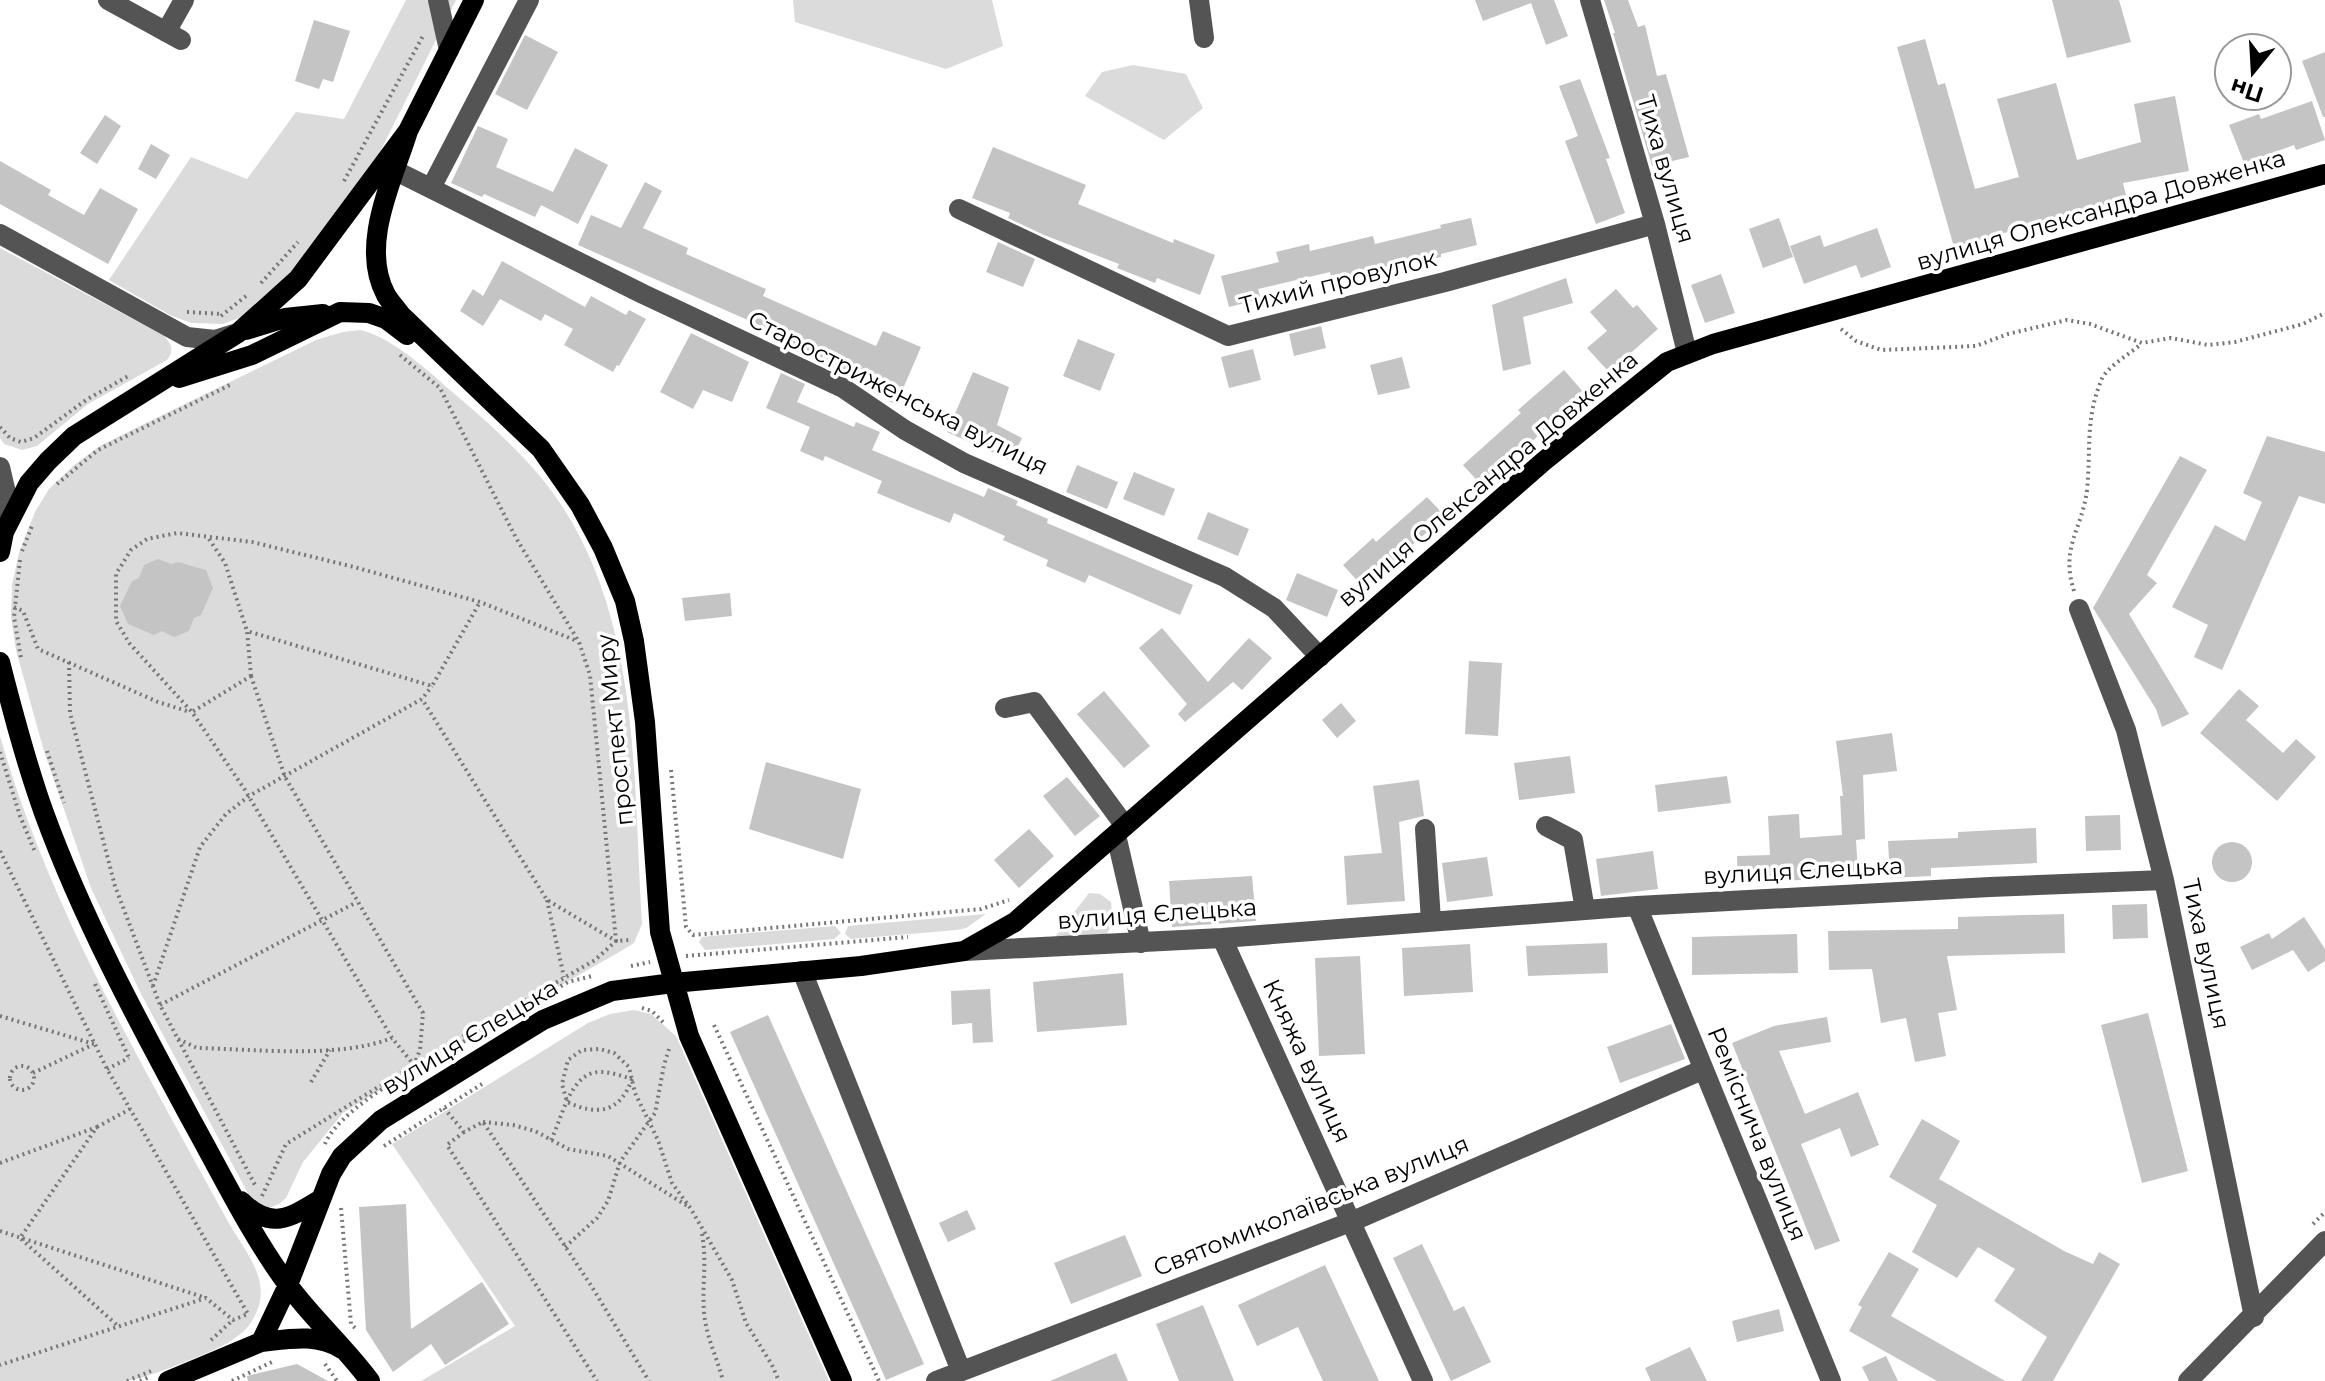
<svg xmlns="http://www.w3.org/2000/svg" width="2325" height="1381" font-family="Montserrat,sans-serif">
<rect width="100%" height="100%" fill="#fff"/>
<path fill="#dbdbdb" d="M406,0H456L378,156L316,250L242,317L223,324L191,323L170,315L109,280L191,157L247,179L296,112L344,119Z
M793,0H992L1003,46L946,69L795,22Z
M1133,65L1186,74L1203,108L1164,140L1085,96L1102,72Z
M0,248L163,335C171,343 175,350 167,360L88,404L37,446L22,450L4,444L0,438Z
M360,330C396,338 435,378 464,402C500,433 538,468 564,509C641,631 633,784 642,924L634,943L621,951L416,1068L343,1113L303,1162L286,1198L279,1204L269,1208L259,1206L251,1199L140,992L91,888L43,748L16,650L11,617L12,585L19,553L35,512L49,489L74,465L100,446L140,426L316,340L343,332Z
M0,736C49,908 141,1062 226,1218C242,1248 275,1281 254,1317C249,1328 239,1336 229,1342C215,1351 143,1380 127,1381C86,1381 42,1381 0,1381Z
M1089,893L1100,894L1111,902L1113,923L1106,935L1055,937Z
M986,914L966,928L957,930L851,939L845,934L848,926Z
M835,926L841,933L834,939L705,950L699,942L702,937L711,936Z
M634,1010L651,1014L676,1036L829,1381H421L515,1326L392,1144L588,1023L610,1014Z"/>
<path fill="#c4c4c4" d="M1475,0H1554L1568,36L1546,45L1531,3L1483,21Z
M1604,0H1628L1638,27L1645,25L1657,76L1666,74L1689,157L1652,166L1613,33H1615Z
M2052,0H2119L2131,42L2067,58Z
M314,20L350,31L333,82L323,79L319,89L295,81Z
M525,35L558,52L527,110L495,94Z
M1925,39L1938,85L1945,83L1975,189L2019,177L1997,99L2056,83L2077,160L2141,142L2134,104L2175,96L2189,171L2123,183L2127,199L1954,247L1897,47Z
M2325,52V117H2323L2302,61Z
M1580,79L1610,158L1606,159L1625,213L1596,224L1565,141L1578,136L1559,86Z
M2312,101L2325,140L2296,150L2294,145L2244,163L2229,125L2259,114L2261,119Z
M105,115L121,126L97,164L80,153Z
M478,126L508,139L496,167L553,192L575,148L608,165L578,224L541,205L535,217L484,194L482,197L451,183Z
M151,144L170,155L156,179L138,169Z
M993,147L1086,185L1078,204L1173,243L1174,239L1215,255L1200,295L1157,278L1155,283L1117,268L1119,264L1044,235L1008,218L1010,213L972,198Z
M0,161L51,190L48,195L84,215L100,188L138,209L108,264L0,204Z
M645,182L662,191L643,228L688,248L686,254L766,289L763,296L876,346L883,331L921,347L896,405L860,384L861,380L775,342L779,334L578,245L591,215L621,228Z
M1471,218L1477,245L1441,254V257L1332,282L1330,272L1258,289L1261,299L1229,307L1221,276L1279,262L1276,252L1309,244L1310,251L1373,236L1375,244L1441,228L1440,225Z
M1779,218L1793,257L1763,268L1749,229Z
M1877,228L1891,267L1861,278L1856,265L1804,284L1790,246L1820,235L1824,247Z
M998,242L1035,259L1023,287L986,272Z
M502,261L585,307L591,296L626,315L629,310L646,319L619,366L617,365L613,372L564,345L573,329L545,314L541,321L500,299L483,326L460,311L473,289L483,296Z
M1721,274L1735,313L1705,323L1691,285Z
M1566,278L1573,303L1523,317L1531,364L1503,371L1492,305Z
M1616,289L1633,308L1637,305L1658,329L1609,372L1587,348L1607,331L1590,312Z
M1321,326L1326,348L1294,356L1289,334Z
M691,333L749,362L732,402L703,390L693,409L660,392Z
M1078,339L1115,354L1100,391L1063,376Z
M1253,349L1261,380L1229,388L1221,357Z
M1402,357L1410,388L1378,395L1370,365Z
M1564,370L1585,394L1482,486L1463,465L1521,413L1518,410Z
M973,372L1009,387L997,425L1022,438L1011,461L947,432Z
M781,373L805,384L797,402L854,427L856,422L880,432L872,450L984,497L988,488L1018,501L1016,505L1048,519L1047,523L1193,585L1180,615L1089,575L1085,583L1046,566L1048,560L1003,540L1005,536L954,513L950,523L908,506L877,493L882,481L825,456L823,461L800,451L810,427L766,408Z
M2267,436L2325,452V504L2299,496L2222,670L2194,657L2208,625L2172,607L2215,525L2245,541L2262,502L2243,493Z
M2180,456L2207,470L2147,575L2157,583L2129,614L2189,714L2162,727L2156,709L2093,608Z
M1077,465L1118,482L1107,509L1066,492Z
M1134,472L1175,489L1164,516L1123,499Z
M1427,497L1445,516L1364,588L1343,565L1373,538L1376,542Z
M1208,512L1249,529L1238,556L1197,539Z
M158,559L171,564L178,562L206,570L213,588L201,615L194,618L189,631L174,637L162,631L154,635L128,624L120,606L132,581L139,578L144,565Z
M1297,573L1338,590L1327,617L1286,600Z
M730,593L732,616L685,621L682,598Z
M1162,628L1208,682L1249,638L1272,658L1242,690L1233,682L1185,722L1178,714L1187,704L1139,648Z
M1469,661L1502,663L1498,736L1465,734Z
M2239,689L2259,706L2246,720L2283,753L2296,739L2316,757L2277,801L2200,733Z
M1104,691L1150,746L1124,768L1077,714Z
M1341,703L1356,721L1337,738L1322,720Z
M1892,733L1897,771L1863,775L1865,839L1856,840L1858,873L1801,876L1802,880L1738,882L1737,856L1770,855L1768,816L1799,814L1800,838L1842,835L1840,796H1843L1836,741Z
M1570,756L1575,793L1519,800L1514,763Z
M766,762L861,789L843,859L749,829Z
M1727,776L1731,803L1658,812L1655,785Z
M1067,777L1100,816L1075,836L1043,796Z
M1419,780L1424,816L1399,822L1405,901L1347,905L1344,856L1382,853L1373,786Z
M2120,815L2121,850L2086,851L2085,816Z
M2036,828L2037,863L1931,868V876L1890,878L1888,841L1958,838V832Z
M1029,829L1054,856L1019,888L994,860Z
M2212 862a20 20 0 1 1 40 0a20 20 0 1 1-40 0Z
M1653,851L1658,889L1601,896L1596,859Z
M1487,857L1493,896L1447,902L1442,863Z
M1252,876L1256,921L1172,927L1169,881Z
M2147,904L2148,938L2113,939L2112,905Z
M2064,914L2065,953L1947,956L1957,1010L1938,1013L1946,1056L1915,1062L1906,1018L1881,1023L1872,969L1829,970L1828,931L1958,929V917Z
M2304,917L2325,949V961L2308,972L2293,950L2252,970L2240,947L2269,933L2272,939Z
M1797,934L1798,973L1692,975V937Z
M1607,943L1608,973L1528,976L1526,946Z
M1470,944L1473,992L1404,996L1402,948Z
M1360,956L1365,1054L1319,1056L1315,958Z
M1123,973L1127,1025L1037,1032L1033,982Z
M990,989L993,1042L973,1043L972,1023L952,1025L951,991Z
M2148,1013L2188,1171L2142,1183L2101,1025Z
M768,1015L924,1364L886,1380L730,1032Z
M1827,1017L1831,1042L1779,1051L1805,1114L1858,1092L1879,1145L1851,1157L1840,1128L1801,1144L1840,1241L1815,1250L1732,1043L1774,1026Z
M1671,1024L1685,1059L1620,1083L1607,1047Z
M1922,1119L1960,1141L1939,1179L2064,1251L2093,1264L2099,1252L2120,1264L2053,1381H2021L2047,1337L1994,1301L2015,1269L1978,1247L1957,1278L1912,1252L1937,1205L1889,1177Z
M406,1204L411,1329L482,1282L509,1324L445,1365L431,1344L393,1372L366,1330L359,1207Z
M967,1210L976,1229L948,1242L939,1223Z
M1125,1235L1142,1276L1071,1304L1054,1263Z
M1422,1244L1454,1311L1464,1306L1491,1362L1451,1381L1393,1258Z
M1889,1252L1919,1269L1891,1316L2005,1381H1937L1849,1331L1862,1307L1858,1305Z
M1325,1265L1379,1381H1323L1298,1327L1257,1346L1238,1305Z
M1203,1305L1234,1381H1179L1156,1324Z
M1779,1309L1784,1331L1737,1342L1732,1321Z
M1690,1347L1707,1381H1651L1645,1368Z
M1116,1353L1128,1381H1050Z
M1886,1356L1898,1381H1869L1862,1367Z
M297,1364L328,1381H248L247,1376Z"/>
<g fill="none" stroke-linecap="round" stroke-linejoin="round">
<path stroke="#767676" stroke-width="4" stroke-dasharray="2 4" stroke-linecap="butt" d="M344,181L424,34
M261,283L298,242
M187,312L222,314
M221,316L246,296
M1841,329L1856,341L1881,350L1976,346L2008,334L2067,320L2090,324L2142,343L2171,338L2208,345L2235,342L2303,324L2325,313
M400,355L440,388L516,538L579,642L590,675L616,941L630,940
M0,427L10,438L21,442L34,438L86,400L130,375
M57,484L98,450L232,384
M209,539L225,563L247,631
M22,551L32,526
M20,560L14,617L21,658
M2074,591C2060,547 2082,530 2087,490C2091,451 2085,420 2101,381C2106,367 2130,354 2141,344
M14,607L23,611L38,649L158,702L190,712
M69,662L70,713L115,886L160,1005L255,1185
M251,676L285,777L423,1013L420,1050L414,1065L392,1038L245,790L192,712Z
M251,676L247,631L432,686L480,602
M191,711L130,644L116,621V574L131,550L147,539L177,533L252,542L354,567L480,602L577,641
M47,751L64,803
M0,752L20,816L35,852
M671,770L686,927L693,935L981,909L1009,900
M0,851L107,1069L248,1314L233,1320L206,1298L0,1365
M547,900L564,977
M686,956L908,937
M631,966L650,962
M95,984L129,1058
M153,986L200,847L226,814L249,796L422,699L432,686
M545,995L568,982L592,976
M160,1005L357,902
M642,1008L652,1011L664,1023
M0,1016L94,1044
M714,1025L879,1381
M178,1039L197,1048C255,1049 338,1059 392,1038
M10 1078a12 12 0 1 1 24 0a12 12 0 1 1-24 0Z
M107,1069L129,1058
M33,1073L92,1045
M632,1079C620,1113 597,1116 567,1102L562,1084L568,1060L582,1050L600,1049L614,1053L629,1067L635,1093L658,1140L672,1183L691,1209L732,1280L746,1323L772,1365L779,1381
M311,1082L330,1050
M444,1108L464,1132L483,1122L592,1287L649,1381
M483,1122L513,1125L535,1131L568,1149L608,1156L689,1207
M97,1127L130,1109
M464,1132L447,1145L597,1381
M551,1140C562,1119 570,1071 601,1072C611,1072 622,1076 632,1079
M325,1144C342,1102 448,1051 488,1028
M384,1146L482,1084
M0,1163L97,1127L20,1238L118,1326
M262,1196L286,1144L414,1065L595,960L616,941L547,900L422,699
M341,1208L351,1324L356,1329
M2313,1224L2325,1212
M0,1231L203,1297
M702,1234C707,1260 702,1286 704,1312C706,1337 717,1357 723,1381
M565,1247L597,1218L608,1201L620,1162L655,1113L664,1065L670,1046
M211,1340L233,1320
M325,1364L337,1381
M127,1381L151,1371
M140,1381L149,1377
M232,1381L274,1361"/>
<path stroke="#545454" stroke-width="20" d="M108,0L181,40
M438,0L449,50
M1199,0L1204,38
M1590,0L1655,224L1687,353
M166,32L184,0
M396,171L643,294L843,388L905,430L964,463L1225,577L1274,608L1320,657
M431,188L529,0
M959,209L1228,336L1445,282L1655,224
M0,234L187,337L215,340L234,334
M0,467L7,497L4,532
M2079,609L2126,730L2164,880L2254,1317
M1005,708L1034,702L1125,826
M1546,826L1573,840L1585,910
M1425,829L1431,921
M1116,835L1141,943
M1637,906L1831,1381
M1222,938L1423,1381
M964,951L1222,938L1637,906L1990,887L2164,880
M802,971L961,1371
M936,1381L1353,1221L1702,1070
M2188,1381L2325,1241"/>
<path stroke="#000" stroke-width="20" d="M408,131C393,180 359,245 386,295C390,302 396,308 401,315L541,449L580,505L603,548L625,601L634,641L645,722L660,932L689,1036L842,1381
M246,330L285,318L323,314
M179,378L252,355L340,312L369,313L386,319L407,335
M0,552L4,532L29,483L48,461L74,436L238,333L298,279L408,131L474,0
M0,662C13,713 26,763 44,813C83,920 139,1023 193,1123C223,1177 251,1235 288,1285C313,1319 345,1347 370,1381
M241,1201C271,1231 290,1218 321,1199
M261,1342C289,1339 317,1333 342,1349
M168,1381L261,1342L288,1285L331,1174L342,1156L381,1120L543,1020L612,991L673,983L861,966L964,951L1015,922L1544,461L1667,362L1713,344L2325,174"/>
</g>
<g text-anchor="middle" stroke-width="7" stroke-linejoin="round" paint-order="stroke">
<g font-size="24" fill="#000" stroke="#fff">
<text transform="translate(1666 169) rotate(74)" y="8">Тиха вулиця</text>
<text transform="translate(2101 210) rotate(-16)" y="8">вулиця Олександра Довженка</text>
<text transform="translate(1338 282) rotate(-14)" y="8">Тихий провулок</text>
<text transform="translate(898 393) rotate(27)" y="8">Старостриженська вулиця</text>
<text transform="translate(1488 479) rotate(-40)" y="8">вулиця Олександра Довженка</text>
<text transform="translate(615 730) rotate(-96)" y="8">проспект Миру</text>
<text transform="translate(1803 871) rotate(-3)" y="8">вулиця Єлецька</text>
<text transform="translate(1157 914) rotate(-4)" y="8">вулиця Єлецька</text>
<text transform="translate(2206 954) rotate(78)" y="8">Тиха вулиця</text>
<text transform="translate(470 1037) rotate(-31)" y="8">вулиця Єлецька</text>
<text transform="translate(1307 1061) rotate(65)" y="8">Княжа вулиця</text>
<text transform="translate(1757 1134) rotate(68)" y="8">Реміснича вулиця</text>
<text transform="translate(1311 1206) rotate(-22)" y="8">Святомиколаївська вулиця</text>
</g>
</g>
<g transform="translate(2253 72) rotate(198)"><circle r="38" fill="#ffffff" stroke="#999999" stroke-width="2"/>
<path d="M0-6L14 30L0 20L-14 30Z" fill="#000000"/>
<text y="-12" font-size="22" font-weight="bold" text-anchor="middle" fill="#000000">Пн</text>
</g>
</svg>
